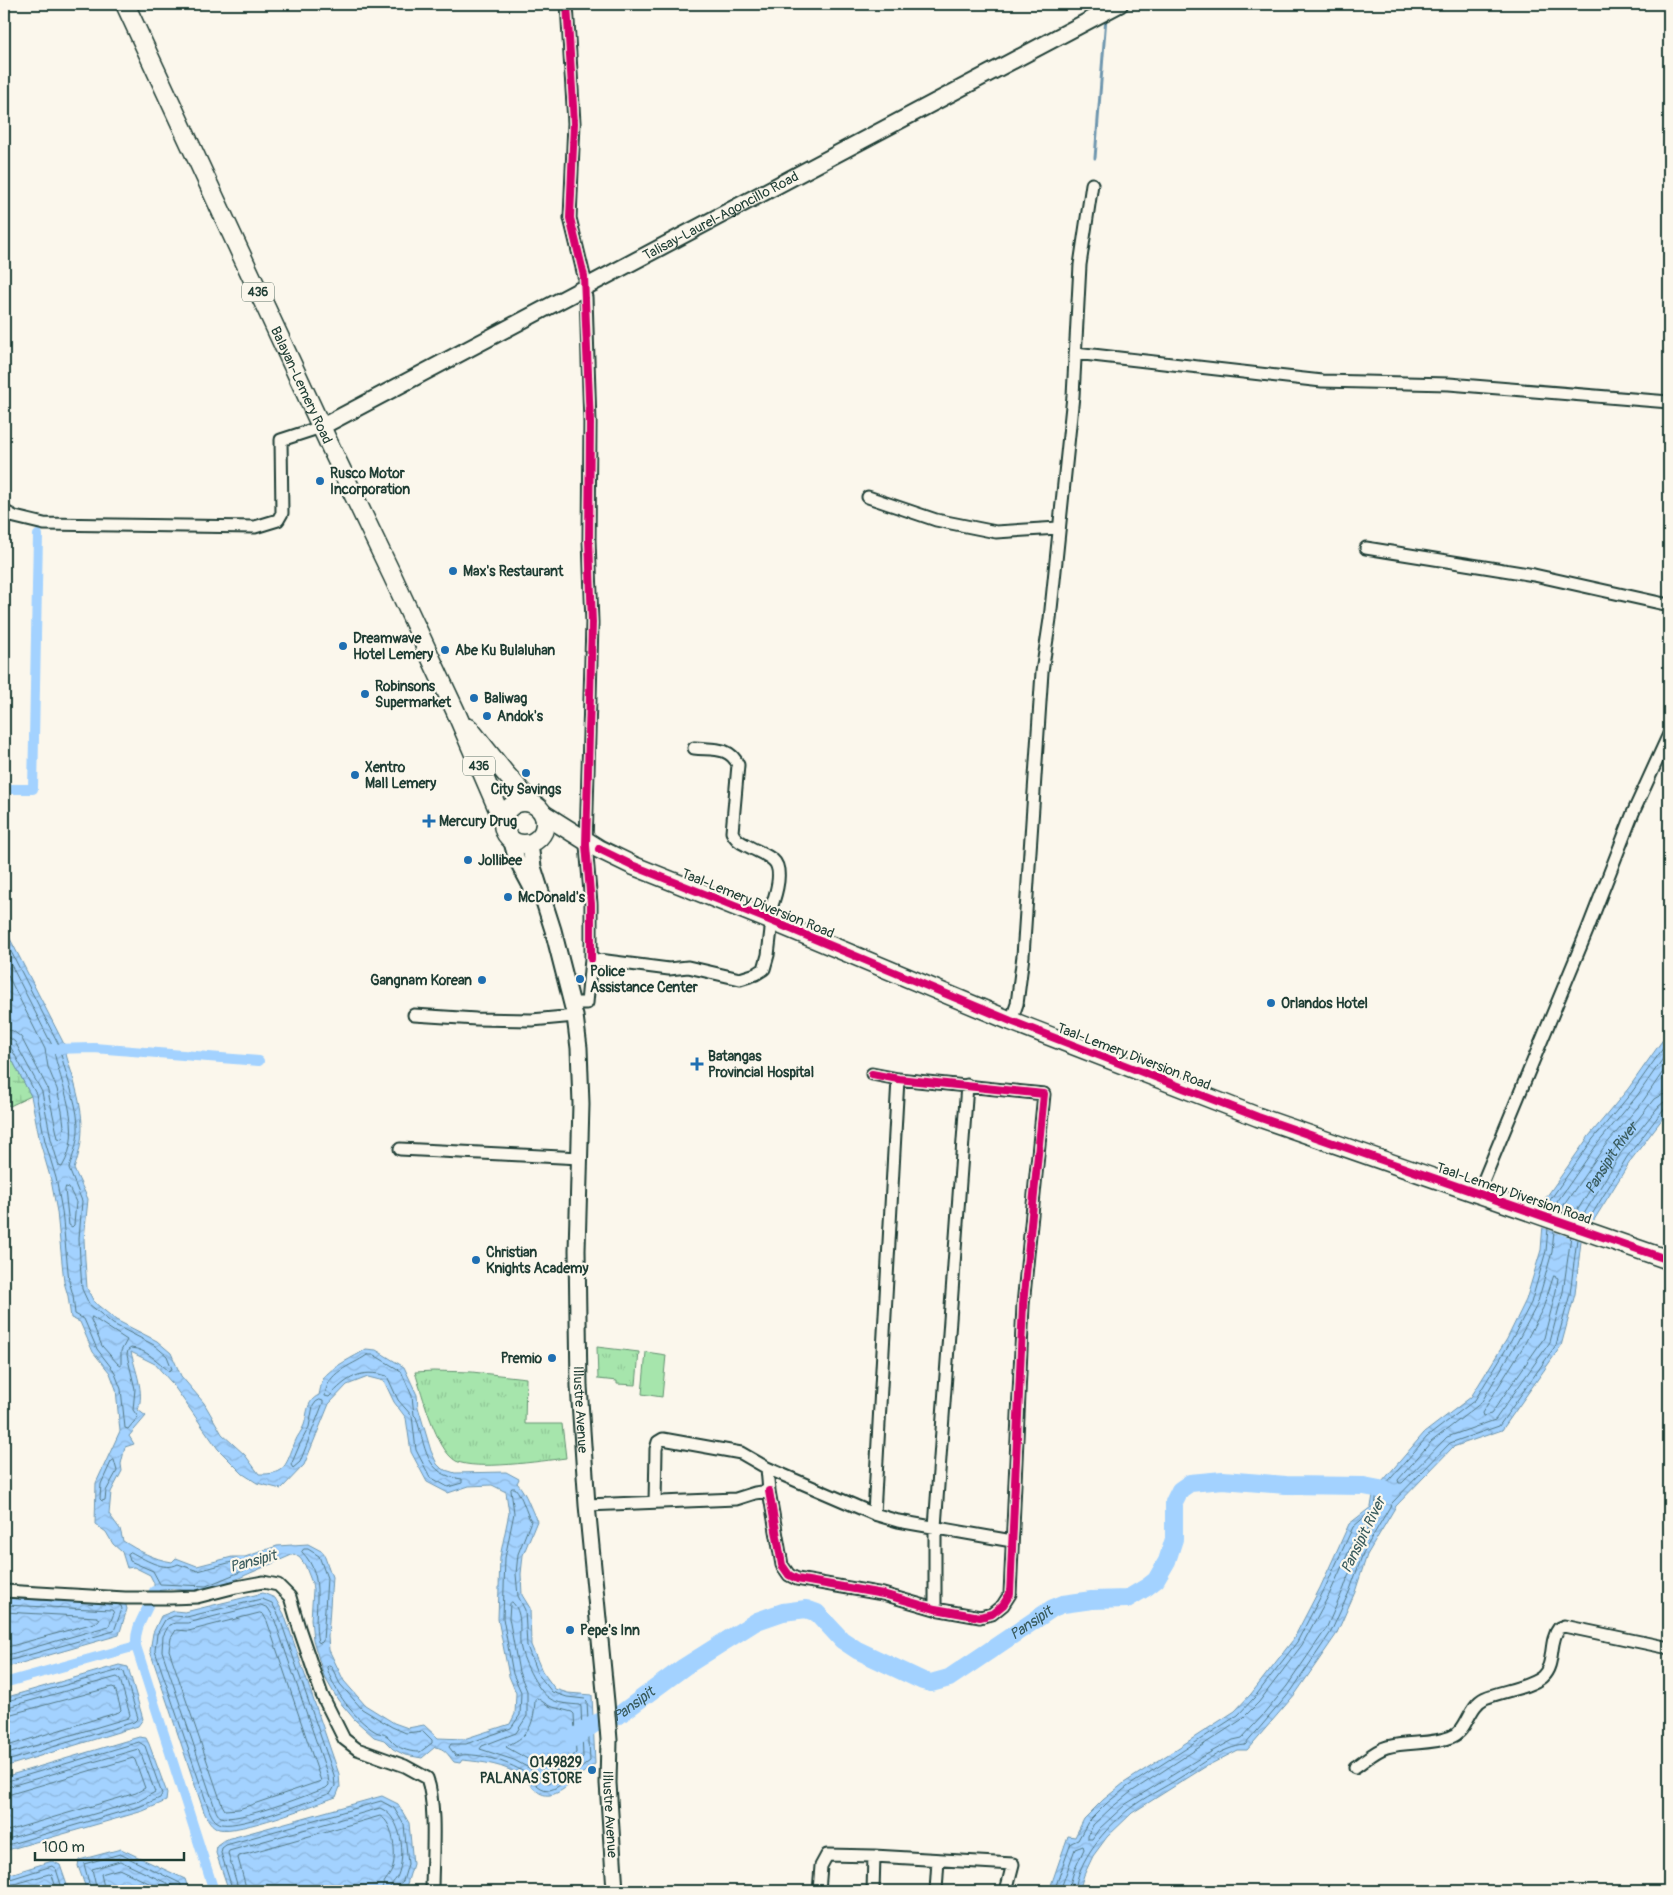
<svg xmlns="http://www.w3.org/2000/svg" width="1673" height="1895" font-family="Pangolin,sans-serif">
<defs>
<pattern id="grass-tufts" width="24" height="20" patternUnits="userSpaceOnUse" patternTransform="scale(1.25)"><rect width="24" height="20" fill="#a6e5ac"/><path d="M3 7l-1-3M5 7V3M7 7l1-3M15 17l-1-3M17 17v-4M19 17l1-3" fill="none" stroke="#8ec595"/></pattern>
<pattern id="wetland-marsh" width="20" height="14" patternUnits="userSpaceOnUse" patternTransform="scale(1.25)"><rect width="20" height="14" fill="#a6e5ac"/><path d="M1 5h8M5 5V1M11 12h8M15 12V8" fill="none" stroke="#8ec595"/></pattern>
<pattern id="water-waves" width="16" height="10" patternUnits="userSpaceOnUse" patternTransform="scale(1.25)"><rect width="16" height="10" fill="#a3d2ff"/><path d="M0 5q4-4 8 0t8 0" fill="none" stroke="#8cb5db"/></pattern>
</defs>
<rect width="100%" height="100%" fill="#fbf7ec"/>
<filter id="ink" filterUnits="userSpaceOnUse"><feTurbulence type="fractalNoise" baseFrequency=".02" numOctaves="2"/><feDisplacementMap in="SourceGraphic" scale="10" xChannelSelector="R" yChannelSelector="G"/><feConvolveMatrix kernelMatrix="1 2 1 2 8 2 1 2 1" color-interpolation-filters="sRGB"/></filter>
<g filter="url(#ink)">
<path fill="url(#grass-tufts)" stroke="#629170" d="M597,1347L639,1352L636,1385L617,1384V1381L598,1379Z
M433,1371L472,1372L526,1378L525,1424H562L566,1458C542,1461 475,1471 456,1461C436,1450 422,1393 415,1372Z"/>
<path fill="url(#wetland-marsh)" stroke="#629170" d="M4,1044L31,1096L10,1106L4,1103Z"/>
<path fill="#a6e5ac" stroke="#629170" d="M646,1352L666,1355L662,1397L642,1394Z"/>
<path fill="url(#water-waves)" stroke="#6e96ae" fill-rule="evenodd" d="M4,927L64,1044C66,1059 72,1071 75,1085C84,1118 85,1137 74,1169L88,1199L84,1239L85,1260L87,1288L94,1302L116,1320L157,1341L171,1353L181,1376L204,1403L222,1434L245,1455L259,1474C286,1475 286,1464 295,1442C297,1436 302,1431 304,1425C308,1413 306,1401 319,1395C320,1391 321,1384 323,1379C330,1367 355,1357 366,1349L376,1350L404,1367L417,1395L418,1407L431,1451L437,1464L442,1469L455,1473L506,1472L519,1479L517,1483C527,1494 530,1508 537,1521L523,1555L521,1574L522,1595L530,1608L531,1645L542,1671L555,1689L568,1693L592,1695L595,1764C581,1772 565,1793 550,1795C537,1797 531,1783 522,1777C504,1764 483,1762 462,1760L460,1763L454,1762C448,1755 445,1748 435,1747L422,1758L405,1755L393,1749L384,1740L374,1737L355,1720L338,1700L324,1676L313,1640L311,1619L313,1590L312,1583L305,1565L300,1558L294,1554L207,1592L173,1589L154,1591V1583L150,1575L134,1567L127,1568L122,1552L113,1544L106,1532L95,1524L96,1483L120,1431L118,1411L116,1389L110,1373L93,1352L80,1322L71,1318L68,1296L64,1282L57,1212L51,1180L40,1142L31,1096L4,1044ZM131,1352L155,1364L171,1382L218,1449L243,1474L257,1483L281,1489L304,1465L329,1404L347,1385L368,1377L384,1381L394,1402L406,1418L411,1452L427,1482L448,1493L469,1486L492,1485L506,1492L509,1513L500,1557L498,1619L509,1676L516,1693L515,1714L510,1724L464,1739L438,1738L424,1725L408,1728L394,1723L365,1705L344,1681L329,1650L328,1637L332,1577L323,1552L308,1544L277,1546L245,1557H232L197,1566L176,1558L172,1562C153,1559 139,1551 123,1541L120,1529L109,1514L111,1492L122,1471L121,1464L125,1447L134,1444L129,1436L146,1416L138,1410C145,1392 135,1370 131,1352Z
M1669,1031V1110L1631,1160L1581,1241L1575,1294L1561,1346L1502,1430L1453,1447L1396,1506L1367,1555L1355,1592L1336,1635L1296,1693L1247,1750H1238L1205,1767L1132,1813L1107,1837L1093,1856L1084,1875L1079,1891H1049L1068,1836L1075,1837L1084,1819L1103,1800L1124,1783L1235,1711L1251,1694L1293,1640L1320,1588L1349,1524L1371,1507L1373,1495L1370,1481L1382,1482L1424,1433L1471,1397L1507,1339L1526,1300L1541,1250L1545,1199L1589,1136L1628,1089Z
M4,1593L125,1602L127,1609L119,1635L4,1668Z
M263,1593L275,1598L284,1614L339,1774L340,1787L336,1797C313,1805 239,1834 219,1829C211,1826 208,1820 204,1812L150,1651L153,1633L161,1616L174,1611L185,1612Z
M119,1665L128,1667L143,1719L138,1726L4,1767V1698Z
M139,1737L146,1738L149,1744L167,1793L166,1801L143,1811L4,1851V1777Z
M382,1796L398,1804L409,1823L413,1864L407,1884L398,1891H229L216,1853L217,1845L224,1840Z
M121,1849L185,1879L189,1891H87L78,1866L79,1860Z
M52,1861L60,1865L69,1891H4V1876Z"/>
<path fill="#fbf7ec" d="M1543,1202L1596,1221L1584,1242L1541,1227Z"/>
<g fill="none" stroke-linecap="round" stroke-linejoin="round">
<g stroke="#547985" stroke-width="1">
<path d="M4,938L59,1045C64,1072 76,1097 78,1124C79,1140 73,1154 69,1169L82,1201L79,1239L80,1260L82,1289L89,1304L113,1324L154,1345L167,1356L172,1369L169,1371C158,1362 146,1349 131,1348L128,1350L127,1355L135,1389L133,1410L138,1417L128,1429L125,1428L121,1389L114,1371L97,1349L84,1319L75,1314L73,1295L69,1281L62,1211L56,1178L45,1141L36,1094L10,1046L4,1043"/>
<path d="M4,951L53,1047C60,1085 85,1129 62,1167L59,1166L51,1139L42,1092L15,1042L10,1038L4,1037"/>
<path d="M4,968L45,1049L48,1067L57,1089L62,1111L64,1126L62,1139L58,1138L47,1087L21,1037L13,1031L4,1029"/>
<path d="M66,1187L69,1188L76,1202L74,1225L72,1227L69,1225L65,1190Z"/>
<path d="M1550,1208V1200L1593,1139L1632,1092L1669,1040"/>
<path d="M1556,1210L1557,1202L1598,1143L1637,1096L1669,1050"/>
<path d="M1563,1213L1564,1205L1604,1147L1643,1101L1669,1063"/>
<path id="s1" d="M1574,1216L1615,1149L1654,1099L1661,1095L1669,1094"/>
<path d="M1581,1219L1621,1153L1659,1106L1664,1102H1669"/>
<path d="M1588,1221L1627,1157L1663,1110L1669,1108"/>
<path d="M1554,1231L1552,1252L1537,1305L1516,1344L1481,1403L1431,1442L1398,1480L1399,1483H1402L1447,1437L1495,1420L1550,1342L1563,1292L1571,1236"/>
<path d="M1554,1276L1558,1278L1556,1291L1544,1338L1491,1414L1483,1416L1482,1413L1523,1347L1543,1308Z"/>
<path d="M92,1317L127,1340L121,1351V1365L118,1364L102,1346L91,1320Z"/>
<path d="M367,1355H374L401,1371L412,1396L414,1415L416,1417C426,1447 424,1475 462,1479V1483L448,1487L430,1477L416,1450L412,1416L398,1400L387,1376C360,1368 347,1378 329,1397L325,1396C327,1371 350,1367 367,1355Z"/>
<path d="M320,1400L323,1401V1403L300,1462L293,1468L291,1465L300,1444L309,1427L313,1406L316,1402Z"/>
<path d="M114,1460L117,1471L106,1491L105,1500L102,1501L100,1499L101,1484L111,1462Z"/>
<path d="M512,1488H515C523,1497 525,1511 531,1521L518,1554L516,1574L518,1596L525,1610L527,1646L537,1673L552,1692L567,1697L585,1699L587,1701L590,1761C580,1768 560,1789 549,1790C537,1790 532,1778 524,1772C508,1762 475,1751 456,1756L449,1747L451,1744H466L511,1728L520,1715L521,1692L513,1674L503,1618L505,1558L514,1513L511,1490Z"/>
<path d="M1366,1525L1369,1524L1370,1527L1357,1551L1344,1588L1326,1629L1287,1686L1264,1714L1242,1738L1233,1740L1200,1758L1126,1804L1099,1829L1092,1839H1088V1836L1093,1825L1111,1808L1131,1792L1241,1720L1259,1702L1302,1645L1330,1593L1358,1531Z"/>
<path d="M304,1549H308L319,1556L327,1578L323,1641L321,1643L318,1642C311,1611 328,1578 302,1552Z"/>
<path d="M131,1552C144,1559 164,1572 178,1564L198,1571L232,1562H247L270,1554L273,1557L267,1561L206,1586L160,1584L153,1571L130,1561L128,1554Z"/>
<path d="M4,1598L59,1601"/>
<path d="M262,1599L272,1603L279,1616L334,1775L335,1786L331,1793C309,1801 241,1828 222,1824C214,1822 212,1816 209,1810L155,1651L157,1634L165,1620L174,1616L186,1617Z"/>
<path d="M512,1602C523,1612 519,1629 520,1643C521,1657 537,1690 549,1698C557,1704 570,1704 580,1705L581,1707L583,1757L562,1776L548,1783L544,1782L529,1768L514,1760L480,1749L482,1746L516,1733L527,1716V1691L519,1672L509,1618L510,1604Z"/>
<path d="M4,1605L112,1610L114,1613L109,1626L4,1656"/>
<path d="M261,1605L268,1608L274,1618L328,1776L329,1785L326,1788C308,1795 236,1823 221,1817C217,1815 216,1811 215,1808L162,1651L163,1636L169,1625L175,1623H187Z"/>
<path d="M4,1612L97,1617L100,1619L98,1622L4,1648"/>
<path d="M260,1613L263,1614L267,1621L321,1781L239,1809L225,1810L222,1805L169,1650L171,1638L176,1630L188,1631Z"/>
<path d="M4,1662L114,1631L122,1609L121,1606L117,1604"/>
<path d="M329,1665L331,1666L340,1684L362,1709L392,1727L406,1733L423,1731L432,1740V1743L420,1752C411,1752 402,1750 395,1744C392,1742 390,1738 387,1736C384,1733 379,1734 376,1732C354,1719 334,1691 327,1668Z"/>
<path d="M537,1698L549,1706L572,1712L574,1714L576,1753L557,1770L548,1775L533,1762L506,1747L508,1745C530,1736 534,1723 535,1700Z"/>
<path d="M4,1702L120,1670L124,1672L138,1718L134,1722L4,1762"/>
<path d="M4,1708L117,1677L120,1679L130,1715L128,1718L4,1755"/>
<path d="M4,1716L112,1687L115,1688L121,1710L119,1712L4,1747"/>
<path d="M4,1782L139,1742L145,1746L162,1794L160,1798L141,1806L4,1846"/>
<path d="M4,1788L138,1749L140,1751L155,1792L139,1801L4,1840"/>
<path d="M4,1796L133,1758L135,1760L145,1788L136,1793L4,1832"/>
<path d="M4,1881L52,1866L56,1869L63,1891"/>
<path d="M4,1887L49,1874L52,1875L57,1891"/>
<path d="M91,1891L84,1864L120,1854L180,1883L183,1891"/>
<path d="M97,1891L92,1869L120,1861L175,1887L177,1891"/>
<path d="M105,1891L101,1874L119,1869L166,1891"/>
<path d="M233,1891L221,1853L222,1848L226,1845L381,1801L394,1808L404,1825L408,1864L403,1881L397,1886L396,1891"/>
<path d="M239,1891L228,1853L229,1851L380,1808C402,1817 406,1855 398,1875C396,1881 390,1883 389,1891"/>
<path d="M247,1891L238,1858L239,1856L380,1816C394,1822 397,1857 392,1870C389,1878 382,1881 382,1891"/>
<path d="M1054,1891L1071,1843L1078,1840L1088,1822L1107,1803L1127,1787L1238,1715L1254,1698L1297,1642L1324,1590L1353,1527L1375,1508L1377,1488L1385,1485L1427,1437L1475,1400L1511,1341L1531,1303L1546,1251L1548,1228"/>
<path d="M1060,1891L1075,1849L1083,1846L1084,1849L1074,1871L1068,1891"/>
<path d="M1075,1891C1078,1859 1105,1829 1128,1810C1144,1797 1164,1788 1181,1777C1200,1765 1222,1747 1245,1745L1292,1690L1331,1632L1350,1590L1363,1553L1392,1503L1450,1443L1499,1426L1556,1345L1570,1294L1577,1239"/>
</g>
<path stroke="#6e96ae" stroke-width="3" d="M1095,158L1106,17"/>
<path stroke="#a3d2ff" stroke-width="10" d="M4,789H33L38,535
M51,1049L94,1048L259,1061
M154,1591C149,1612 134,1623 136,1646L214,1891
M4,1683L136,1646"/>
<path stroke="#a3d2ff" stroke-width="18" id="s2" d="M574,1738L594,1724L619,1715L684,1667L757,1621L783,1612L806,1609L817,1613L842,1640L857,1650L923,1681L931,1683L949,1678L1053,1608L1063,1604L1092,1600L1127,1599L1147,1587L1156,1580L1167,1561L1174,1539V1502L1180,1490L1190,1483L1223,1480L1286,1485L1364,1486L1385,1490"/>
<defs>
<path id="minor" d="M567,4L574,123L570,218L584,276
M586,297L590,423L589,540L592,623L586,845L591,904V959
M1075,353L1322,381L1449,384L1669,402
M868,497L936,520L996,532L1058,528
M4,511L15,517L44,524L255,527L278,520L282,513L281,440L321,427
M1366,548L1534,575L1669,605
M694,748C712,750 730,746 738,765L732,832C735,839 739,842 746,845C754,850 766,854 773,860C786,871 772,906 767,919
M571,1003H587L591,959L669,969L688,967L740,979L756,974L764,969L768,955L772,921
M414,1015L476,1019L532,1020L575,1016
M1011,1021L1017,1004L1023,956L1042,672L1050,619L1073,396L1080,265L1092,184
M400,1149L580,1158
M1478,1194L1587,931L1633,813L1669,734
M767,1468L874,1514L898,1521L1012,1541
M769,1491L782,1565L789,1575L797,1579L883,1594L935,1609L980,1617L992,1614L1003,1605L1010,1594L1023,1305L1044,1094L898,1079L872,1074
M587,1505L736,1499L755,1493L769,1491L767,1468L741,1453L663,1439L658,1442L656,1449L655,1502
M874,1514L898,1079
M4,1591L125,1598H171L197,1597L236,1587L263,1582L278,1585L290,1597L300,1631L322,1695L344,1739L357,1749L405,1766L427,1778C437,1806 432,1860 432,1891
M935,1609V1527L967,1085
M1355,1767C1364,1761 1376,1750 1387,1747C1407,1741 1431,1745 1451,1737C1468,1731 1468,1706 1485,1698C1501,1691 1529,1688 1542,1677C1556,1664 1548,1642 1559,1628L1564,1626L1669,1648
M819,1891L821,1866L827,1855L874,1856L1013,1864L1006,1891
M873,1891L874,1856
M936,1891L938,1860"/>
<g id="secondary">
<path id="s3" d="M321,427L1120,4"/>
<path d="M511,839L517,860L532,888"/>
<path id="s4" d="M530,844L533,867L553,930L575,1016L579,1048L581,1104L577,1250L579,1386L587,1505L606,1702L609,1740L608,1783L615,1891"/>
</g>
<g id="primary">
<path id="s5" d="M125,4L331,448L392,575L455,710L503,821"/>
<path d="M469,728L505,773L531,802"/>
<circle cx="524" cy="823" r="21"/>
<path d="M545,815L599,849L634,866L767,919L1011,1021L1258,1117L1669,1260"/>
</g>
</defs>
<use href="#minor" stroke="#1f3d34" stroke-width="15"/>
<use href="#secondary" stroke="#1f3d34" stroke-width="19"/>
<use href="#primary" stroke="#1f3d34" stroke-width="21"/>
<use href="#minor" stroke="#fbf7ec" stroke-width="11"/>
<use href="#secondary" stroke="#fbf7ec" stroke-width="15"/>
<use href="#primary" stroke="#fbf7ec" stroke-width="18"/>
<defs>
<path id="cycleway" d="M567,4L574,123L570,218L584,276L590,423L589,540L592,623L586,845L591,904V959
M599,849L634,866L767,919L1011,1021L1258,1117L1669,1260
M769,1491L782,1565L789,1575L797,1579L883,1594L935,1609L980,1617L992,1614L1003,1605L1010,1594L1023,1305L1044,1094L898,1079L872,1074"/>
</defs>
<use href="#cycleway" stroke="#fbf7ec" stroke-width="11"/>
<use href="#cycleway" stroke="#d6006c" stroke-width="8"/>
</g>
</g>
<g fill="#1f6fb2" stroke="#fbf7ec" stroke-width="2">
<circle cx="320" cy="481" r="5"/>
<circle cx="453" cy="571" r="5"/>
<circle cx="343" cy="646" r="5"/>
<circle cx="445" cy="650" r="5"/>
<circle cx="365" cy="694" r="5"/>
<circle cx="474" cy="698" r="5"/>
<circle cx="487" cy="716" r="5"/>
<circle cx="526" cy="773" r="5"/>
<circle cx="355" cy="775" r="5"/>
<path d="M426.5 813.5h5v5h5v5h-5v5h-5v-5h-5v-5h5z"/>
<circle cx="468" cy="860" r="5"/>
<circle cx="508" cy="897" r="5"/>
<circle cx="580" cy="979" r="5"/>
<circle cx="482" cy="980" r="5"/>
<circle cx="1271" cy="1003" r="5"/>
<path d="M694.5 1056.5h5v5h5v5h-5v5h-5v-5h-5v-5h5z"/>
<circle cx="476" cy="1260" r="5"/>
<circle cx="552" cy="1358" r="5"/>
<circle cx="570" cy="1630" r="5"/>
<circle cx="592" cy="1770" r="5"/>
</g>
<g text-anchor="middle" stroke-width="4.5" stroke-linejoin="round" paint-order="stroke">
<g fill="#fbf7ec" stroke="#61756b" stroke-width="1">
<rect x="242" y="282.5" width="32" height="19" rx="4"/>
<rect x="463" y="756.5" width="32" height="19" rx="4"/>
</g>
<g font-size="12" font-weight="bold" fill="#1f3d34">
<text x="258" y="296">436</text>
<text x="479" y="770">436</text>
</g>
<g font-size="14" fill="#1f3d34" stroke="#fbf7ec">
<text dy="5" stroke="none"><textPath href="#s3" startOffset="452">Talisay-Laurel-Agoncillo Road</textPath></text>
<text dy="5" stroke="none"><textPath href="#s5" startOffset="420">Balayan-Lemery Road</textPath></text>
<text transform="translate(758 903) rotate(22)" y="5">Taal-Lemery Diversion Road</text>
<text transform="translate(1134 1056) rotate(21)" y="5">Taal-Lemery Diversion Road</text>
<text transform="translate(1514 1193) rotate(19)" y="5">Taal-Lemery Diversion Road</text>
<text dy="5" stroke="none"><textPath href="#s4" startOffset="572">Illustre Avenue</textPath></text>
<text dy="5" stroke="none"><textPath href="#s4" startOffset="978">Illustre Avenue</textPath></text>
</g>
<g font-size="14" font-weight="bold" fill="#1f3d34" stroke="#fbf7ec" text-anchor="start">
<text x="330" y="478">Rusco Motor<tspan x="330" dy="16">Incorporation</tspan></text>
<text x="463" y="576">Max's Restaurant</text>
<text x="353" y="643">Dreamwave<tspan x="353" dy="16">Hotel Lemery</tspan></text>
<text x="455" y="655">Abe Ku Bulaluhan</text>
<text x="375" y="691">Robinsons<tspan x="375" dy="16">Supermarket</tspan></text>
<text x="484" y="703">Baliwag</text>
<text x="497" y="721">Andok's</text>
<text x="365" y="772">Xentro<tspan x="365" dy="16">Mall Lemery</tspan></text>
<text x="526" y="794" text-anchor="middle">City Savings</text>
<text x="439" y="826">Mercury Drug</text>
<text x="478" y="865">Jollibee</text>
<text x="518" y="902">McDonald's</text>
<text x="590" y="976">Police<tspan x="590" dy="16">Assistance Center</tspan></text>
<text x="472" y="985" text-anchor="end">Gangnam Korean</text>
<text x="1281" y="1008">Orlandos Hotel</text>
<text x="708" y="1061">Batangas<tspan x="708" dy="16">Provincial Hospital</tspan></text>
<text x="486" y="1257">Christian<tspan x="486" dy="16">Knights Academy</tspan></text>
<text x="542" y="1363" text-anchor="end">Premio</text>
<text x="580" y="1635">Pepe's Inn</text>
<text x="582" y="1767" text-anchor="end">0149829<tspan x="582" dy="16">PALANAS STORE</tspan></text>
</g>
<g font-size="15" font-style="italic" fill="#395b5d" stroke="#fbf7ec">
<text dy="5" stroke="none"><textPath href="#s1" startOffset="69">Pansipit River</textPath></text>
<text transform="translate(1363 1535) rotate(-64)" y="5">Pansipit River</text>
<text transform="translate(253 1561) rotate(-15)" y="5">Pansipit</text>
<text dy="5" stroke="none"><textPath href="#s2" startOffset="534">Pansipit</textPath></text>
<text dy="5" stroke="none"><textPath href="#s2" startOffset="69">Pansipit</textPath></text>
</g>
</g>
<rect width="1673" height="1895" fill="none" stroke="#fbf7ec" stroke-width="20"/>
<rect x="10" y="10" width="1653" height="1875" fill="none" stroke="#1f3d34" stroke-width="2" filter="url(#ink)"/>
<path d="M35 1852v8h149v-8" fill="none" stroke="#1f3d34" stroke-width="2.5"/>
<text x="42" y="1852" font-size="15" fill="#1f3d34" stroke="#fbf7ec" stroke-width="4" paint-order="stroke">100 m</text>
</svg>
